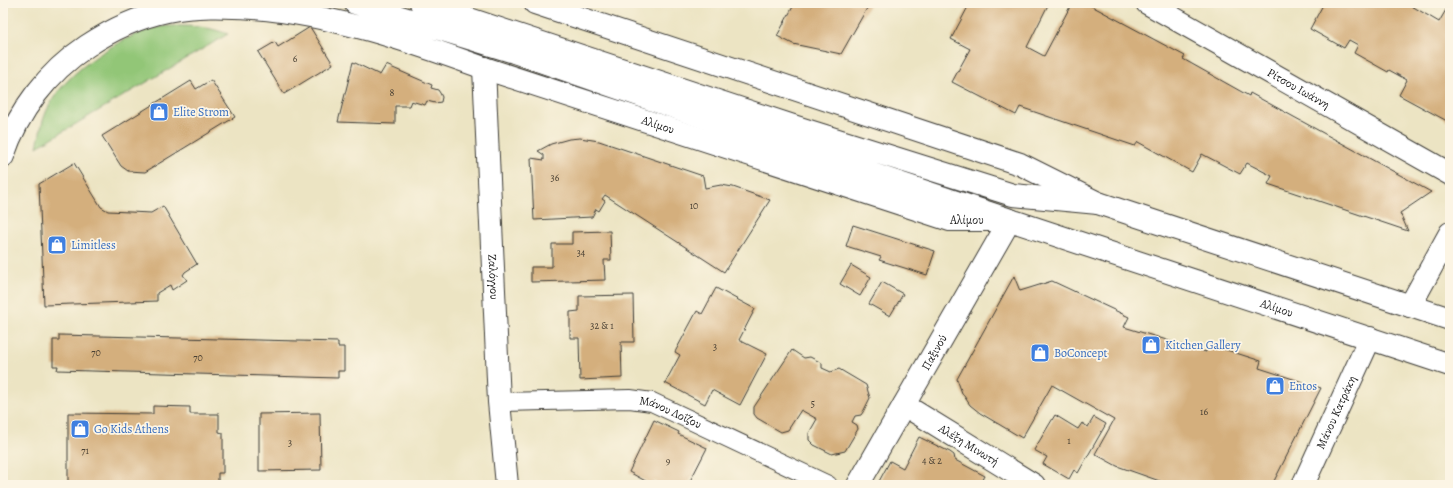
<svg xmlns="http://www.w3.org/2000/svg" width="1453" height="488" font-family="Alegreya,serif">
<rect width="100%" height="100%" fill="#fcf5e5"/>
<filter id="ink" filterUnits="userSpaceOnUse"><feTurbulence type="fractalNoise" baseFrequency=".025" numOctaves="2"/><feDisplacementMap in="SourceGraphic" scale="8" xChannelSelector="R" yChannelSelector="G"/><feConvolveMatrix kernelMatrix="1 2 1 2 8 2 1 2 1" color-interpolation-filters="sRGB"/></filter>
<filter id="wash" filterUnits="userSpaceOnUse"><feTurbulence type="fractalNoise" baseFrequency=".012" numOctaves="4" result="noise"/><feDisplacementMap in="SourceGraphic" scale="16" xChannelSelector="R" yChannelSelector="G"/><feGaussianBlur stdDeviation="0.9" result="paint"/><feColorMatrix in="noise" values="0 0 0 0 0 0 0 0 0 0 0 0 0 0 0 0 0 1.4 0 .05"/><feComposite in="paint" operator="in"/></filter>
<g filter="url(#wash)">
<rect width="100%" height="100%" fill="#ece4c3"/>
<path fill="#92c677" stroke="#57714a" d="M175,26C195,26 210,27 228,34L37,147C40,133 42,119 49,106C66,72 120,36 156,28C162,26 169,26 175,26Z"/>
<g id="blocks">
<path fill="#d4af7d" d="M795,3H870L841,54L793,44L777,36Z
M970,3H1049L1027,47L1044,56L1072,3H1086L1185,56L1183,59L1249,96L1250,93L1431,192L1400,213L1408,231L1268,184L1272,176L1247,163L1240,174L1202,154L1192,172L1138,142L1135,146L1020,107L1016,115L952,82L970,49L951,39Z
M1324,3H1411L1410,5L1439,22L1450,3V115L1447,121L1399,95L1407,80L1389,70L1388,72L1354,53L1358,45L1349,40L1344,48L1310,29Z
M310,27L333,64L284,94L258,52L275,42L278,47Z
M353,62L380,75L386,65L432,85L431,88L438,90L440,93L442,97L441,102L435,103L427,101L425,105L411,101L409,106H395V124L338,122Z
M211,80L235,117L145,172L128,171L121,166L102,136L191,81L196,89Z
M580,138L599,141L703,176L705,188L721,185L733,187L770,200L724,272L605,195L602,199L605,201L599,211L596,209L592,217L534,220L531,158L544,160V155L538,151L551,144L569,139Z
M74,163L101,207L108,211L151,213L163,206L197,264L185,272L183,275L187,280L172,290L170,285L157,293V301L44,305L39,184Z
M853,225L935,251L927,275L879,260L881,257L846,246Z
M610,231L611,260H604L605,280L531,282V267H552V244H572V232Z
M851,265L871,277L860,296L840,284Z
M1014,276L1020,291L1052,281L1129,317L1124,327L1206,352L1208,344L1261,361L1259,368L1321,388L1272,485H1171L1117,466L1095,454L1114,420L1052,385L1022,438L980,413L970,405L962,393L957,379Z
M882,282L903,294L890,316L869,304Z
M716,288L755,309L739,340L767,354L740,405L712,390L705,404L665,383L680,355L675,352L697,311L702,314Z
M633,295L634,342H621L622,378L580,380L579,338H570V312L579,311V296Z
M59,335L338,342V347H344V371H338V378L57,370L58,366H53V340H59Z
M792,350L804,358L810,357L822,363V368L831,372L839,369L866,385L870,398L863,412L861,415L855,416L852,422L857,425L858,429L845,451L832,454L814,445L809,440V433L817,419L801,410L788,430L781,432L757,418L754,414V407Z
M153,406L190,407V414H219V432L223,433V473H218V485H68V413L153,414Z
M320,413L321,470L259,471V414Z
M1055,415L1078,429L1082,423L1088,427L1094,417L1106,424L1078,473L1074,470L1069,479L1043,464L1047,457L1034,450Z
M654,420L679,432L678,434L707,448L688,485H660L653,481L651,484L629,472Z
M919,437L950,452L954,455L955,460L985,476L981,483L984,485H877L890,461L903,468Z"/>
</g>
</g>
<g filter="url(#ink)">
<use href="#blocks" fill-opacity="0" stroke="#3b3a35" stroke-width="1"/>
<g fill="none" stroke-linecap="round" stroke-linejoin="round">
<defs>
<g id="service">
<path id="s1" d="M499,402L630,399L652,402L828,485"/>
</g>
<g id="minor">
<path id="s2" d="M1147,3L1450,174"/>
<path id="s3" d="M484,68L499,402L507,485"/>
<path d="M1410,306L1450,233"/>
<path id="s4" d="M904,405L1034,485"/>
<path id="s5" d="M858,485L1010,220"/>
<path id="s6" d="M1303,485L1370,338"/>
</g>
<g id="secondary">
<path d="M535,3L1020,164L1098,203L1450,319"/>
<path id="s7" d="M484,68L950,220H1010L1450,365"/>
</g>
<path id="trunk" d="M355,3L514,52L761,137L1010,220
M421,3L796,127L1013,195L1098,203
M3,156C18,111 48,72 87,46C111,30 139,17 167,11C196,5 225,6 254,8C335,15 409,41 484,68"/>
</defs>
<use href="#service" stroke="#3b3a35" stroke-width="20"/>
<use href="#minor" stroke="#3b3a35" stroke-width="24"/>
<use href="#secondary" stroke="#3b3a35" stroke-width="24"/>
<use href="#trunk" stroke="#3b3a35" stroke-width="24"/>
<use href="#service" stroke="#fff" stroke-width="18"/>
<use href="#minor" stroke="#fff" stroke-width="22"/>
<use href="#secondary" stroke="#fff" stroke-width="22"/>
<use href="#trunk" stroke="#fff" stroke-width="22"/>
</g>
</g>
<defs>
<symbol id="shop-square" viewBox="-11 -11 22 22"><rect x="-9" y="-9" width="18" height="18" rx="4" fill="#3f7fe0" stroke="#fcf5e5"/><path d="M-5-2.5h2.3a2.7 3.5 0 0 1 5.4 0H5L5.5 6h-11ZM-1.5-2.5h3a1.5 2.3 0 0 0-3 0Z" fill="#fff"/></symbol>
</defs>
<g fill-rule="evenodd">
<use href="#shop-square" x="148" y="101" width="22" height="22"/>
<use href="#shop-square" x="46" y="234" width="22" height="22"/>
<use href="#shop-square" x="1140" y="334" width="22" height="22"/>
<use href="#shop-square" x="1029" y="342" width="22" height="22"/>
<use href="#shop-square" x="1264" y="375" width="22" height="22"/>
<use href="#shop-square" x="69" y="418" width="22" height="22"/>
</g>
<g text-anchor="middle" stroke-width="3.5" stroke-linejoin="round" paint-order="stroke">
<g font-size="10" fill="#4a4134">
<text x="295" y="62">6</text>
<text x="392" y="96">8</text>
<text x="555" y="181">36</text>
<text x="694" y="209">10</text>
<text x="581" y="256">34</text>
<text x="602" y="329">32 &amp; 1</text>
<text x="715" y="350">3</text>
<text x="96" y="356">70</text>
<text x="198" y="361">70</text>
<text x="813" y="407">5</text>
<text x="1204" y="415">16</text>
<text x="1069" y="444">1</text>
<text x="290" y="446">3</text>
<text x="85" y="454">71</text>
<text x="668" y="464">9</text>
<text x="932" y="464">4 &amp; 2</text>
</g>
<g font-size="12" fill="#1c1c1c" stroke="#fcf5e5">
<text dy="4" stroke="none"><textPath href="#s2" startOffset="174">Ρίτσου Ιωάννη</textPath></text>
<text dy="4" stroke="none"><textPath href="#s7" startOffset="183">Αλίμου</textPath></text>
<text dy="4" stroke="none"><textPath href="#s7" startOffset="507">Αλίμου</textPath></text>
<text dy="4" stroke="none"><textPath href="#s3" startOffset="209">Ζαλόγγου</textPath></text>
<text dy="4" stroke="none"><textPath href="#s7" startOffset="831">Αλίμου</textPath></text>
<text dy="4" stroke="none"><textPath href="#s5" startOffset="153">Παξινού</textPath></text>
<text dy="4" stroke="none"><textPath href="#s6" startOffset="80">Μάνου Κατράκη</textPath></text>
<text dy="4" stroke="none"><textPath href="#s1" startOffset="174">Μάνου Λοΐζου</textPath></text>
<text dy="4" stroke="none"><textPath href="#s4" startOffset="76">Αλέξη Μινωτή</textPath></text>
</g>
<g font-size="12" fill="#366cbe" stroke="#fcf5e5" text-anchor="start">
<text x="173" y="116">Elite Strom</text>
<text x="71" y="249">Limitless</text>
<text x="1165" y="349">Kitchen Gallery</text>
<text x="1054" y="357">BoConcept</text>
<text x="1289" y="390">Entos</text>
<text x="94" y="433">Go Kids Athens</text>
</g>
</g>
<rect width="1453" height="488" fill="none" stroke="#fcf5e5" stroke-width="16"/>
</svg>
